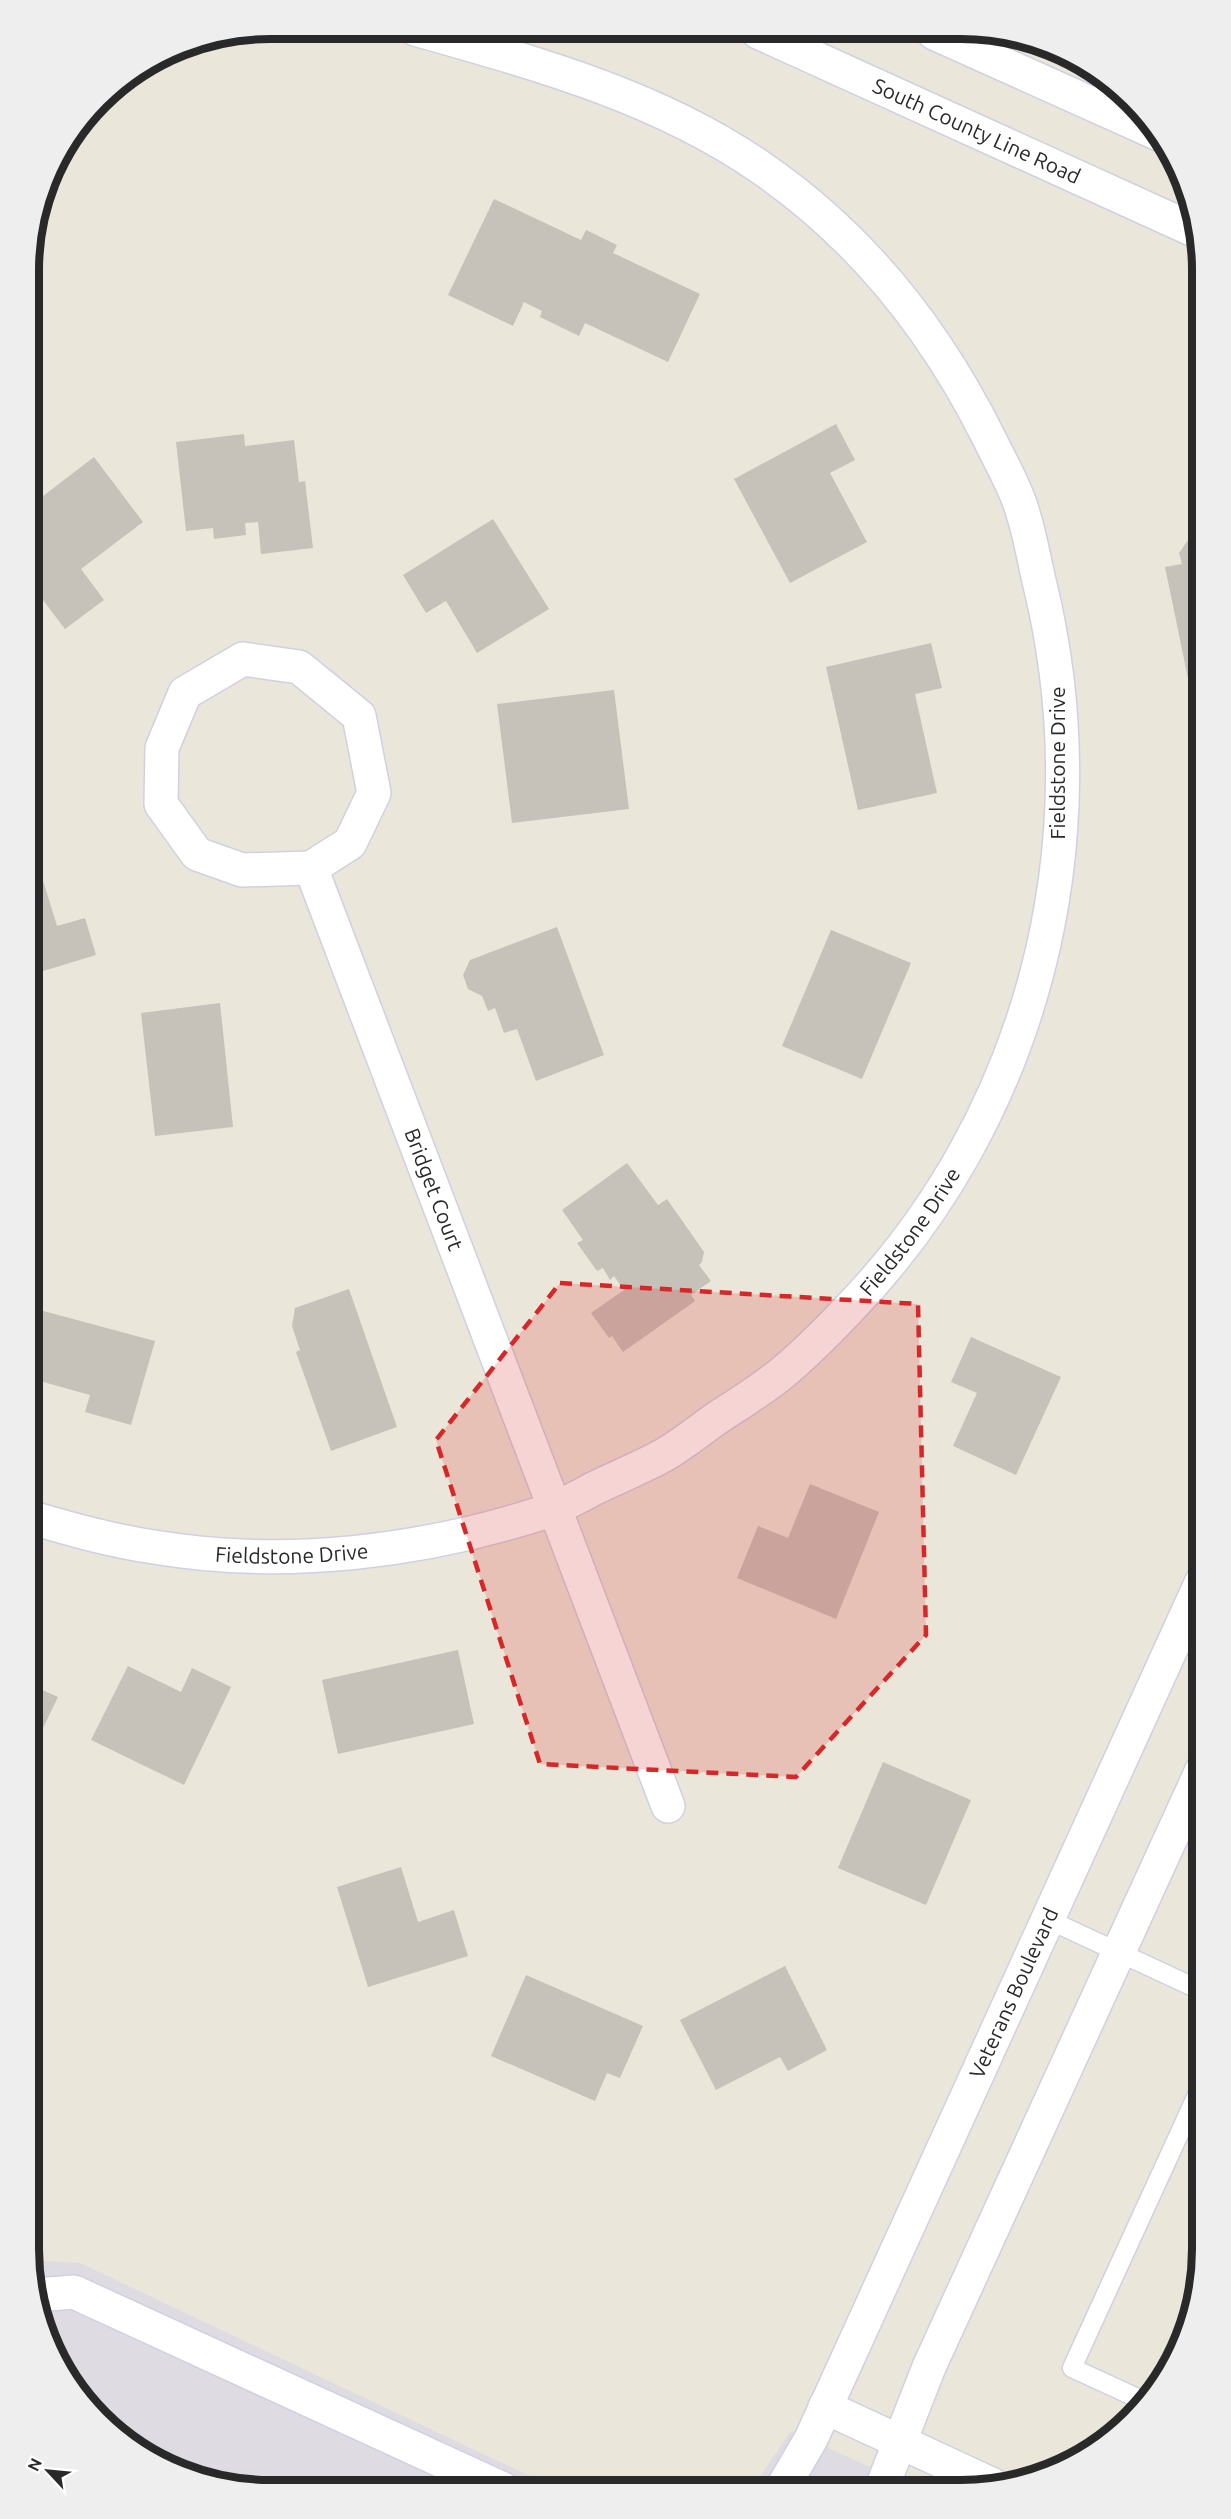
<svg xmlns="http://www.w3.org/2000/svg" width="1231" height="2519" font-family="Ubuntu,sans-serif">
<rect width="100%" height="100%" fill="#ebe6da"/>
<path fill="#dedbe3" d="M30,2260L80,2263L557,2489L238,2488L163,2466L111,2431L69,2383L41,2327Z
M791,2431L920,2490H751Z"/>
<path fill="#c6c2ba" d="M494,199L581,240L586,230L617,245L613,253L700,294L668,362L585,323L579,336L540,317L542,311L524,302L513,326L448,295Z
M836,424L855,460L830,473L867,542L790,583L734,479Z
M244,434L245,446L294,440L299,482L305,481L313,548L261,554L258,522L245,523L246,535L214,539L213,528L186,531L176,442Z
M94,457L143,522L81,569L104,600L65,629L30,583V506Z
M493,519L549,609L477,653L446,601L426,613L403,575Z
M1202,531V695L1192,698L1165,567L1182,564L1179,553L1193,533Z
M931,643L942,688L915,694L937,793L858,810L826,667Z
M614,690L629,809L512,823L497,704Z
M33,848L57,926L85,918L96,955L30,975V849Z
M557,927L604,1055L536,1081L517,1029L504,1033L495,1008L488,1011L482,996L468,989L463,975L470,960Z
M831,930L911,963L862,1079L782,1046Z
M220,1003L233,1127L155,1136L141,1013Z
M627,1163L658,1205L667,1199L704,1252L702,1262L699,1265L711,1281L691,1295L695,1301L623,1352L612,1336L609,1338L591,1313L624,1290L614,1276L610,1280L603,1268L597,1271L577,1243L583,1240L562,1210Z
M349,1289L397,1427L331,1451L296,1352L300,1350L292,1326L295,1308Z
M36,1309L155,1341L131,1425L85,1412L90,1395L29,1378V1333Z
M971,1337L1061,1377L1016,1475L953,1446L977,1393L951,1382Z
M810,1484L879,1512L836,1619L737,1578L758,1526L788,1538Z
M458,1650L474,1724L338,1754L322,1680Z
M128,1666L181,1692L192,1668L231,1687L184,1785L91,1740Z
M29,1684L58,1697L29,1757Z
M883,1762L971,1800L926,1905L838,1868Z
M401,1867L418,1922L454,1910L468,1956L368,1987L337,1887Z
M785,1966L827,2050L788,2071L780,2057L716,2090L680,2020Z
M526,1975L643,2026L620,2078L607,2073L595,2101L491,2056Z
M1193,2301L1184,2341L1182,2345L1174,2340Z"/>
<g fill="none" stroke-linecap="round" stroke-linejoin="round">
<defs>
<path id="service" d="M1047,1919L1202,1991
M1146,2402L1072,2368L1202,2084"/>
<g id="minor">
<path d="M243,659L299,667L359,716L374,793L350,843L311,868L242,870L197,854L161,804L162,748L185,693Z"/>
<path id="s1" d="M311,868L668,1806"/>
<path id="s2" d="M29,1517C70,1529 112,1541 154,1547C285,1569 423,1552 548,1511C564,1505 580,1496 595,1488C618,1477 642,1467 664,1455C683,1444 700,1430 717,1418C739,1404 761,1390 781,1374C804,1355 825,1334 846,1312C1033,1120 1103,844 1040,585C1034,560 1030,534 1022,510C1015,486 1001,463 990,440C936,331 861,236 760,167C657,96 535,63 415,29"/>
<path d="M36,2295L74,2292L503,2489"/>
<path d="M825,2407L993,2485"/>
<path id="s3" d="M781,2490L811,2439L1202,1581"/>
<path d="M881,2490L929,2367L1202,1770"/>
</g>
<g id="secondary">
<path id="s4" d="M758,32L1196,231"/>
<path d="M934,33L1161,135"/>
</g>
</defs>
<use href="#service" stroke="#cfd1e2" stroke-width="21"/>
<use href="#minor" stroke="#cfd1e2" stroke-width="36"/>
<use href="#secondary" stroke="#cfd1e2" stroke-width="36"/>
<use href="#service" stroke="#fff" stroke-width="18"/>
<use href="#minor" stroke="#fff" stroke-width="33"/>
<use href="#secondary" stroke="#fff" stroke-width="33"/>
</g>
<path fill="#d62828" fill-opacity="0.2" stroke="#d62828" stroke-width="4.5" stroke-dasharray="12 8" stroke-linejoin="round" d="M560,1283L918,1304L926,1635L796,1777L540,1764L436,1440Z"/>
<g text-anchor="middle" stroke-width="4.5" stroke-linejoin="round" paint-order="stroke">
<g font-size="21" fill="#292929" stroke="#fff">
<text dy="7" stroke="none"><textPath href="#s4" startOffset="240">South County Line Road</textPath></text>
<text transform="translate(1058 763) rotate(-90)" y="7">Fieldstone Drive</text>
<text dy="7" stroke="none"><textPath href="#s1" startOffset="344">Bridget Court</textPath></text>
<text dy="7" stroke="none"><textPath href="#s2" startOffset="992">Fieldstone Drive</textPath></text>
<text dy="7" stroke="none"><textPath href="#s2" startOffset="267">Fieldstone Drive</textPath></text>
<text dy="7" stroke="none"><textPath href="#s3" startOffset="549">Veterans Boulevard</textPath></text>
</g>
</g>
<path d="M0 0H1231V2519H0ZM270 39H961A231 231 0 0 1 1192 270V2249A231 231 0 0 1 961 2480H270A231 231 0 0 1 39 2249V270A231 231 0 0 1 270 39Z" fill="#eee" fill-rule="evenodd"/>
<path fill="none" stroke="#292929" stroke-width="8" d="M270 39H961A231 231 0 0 1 1192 270V2249A231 231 0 0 1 961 2480H270A231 231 0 0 1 39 2249V270A231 231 0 0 1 270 39Z"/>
<g transform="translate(48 2471) rotate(296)" stroke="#ffffff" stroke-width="4.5" paint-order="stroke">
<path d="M0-4.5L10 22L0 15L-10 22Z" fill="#292929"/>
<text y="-9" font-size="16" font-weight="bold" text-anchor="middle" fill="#292929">N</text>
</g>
</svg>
